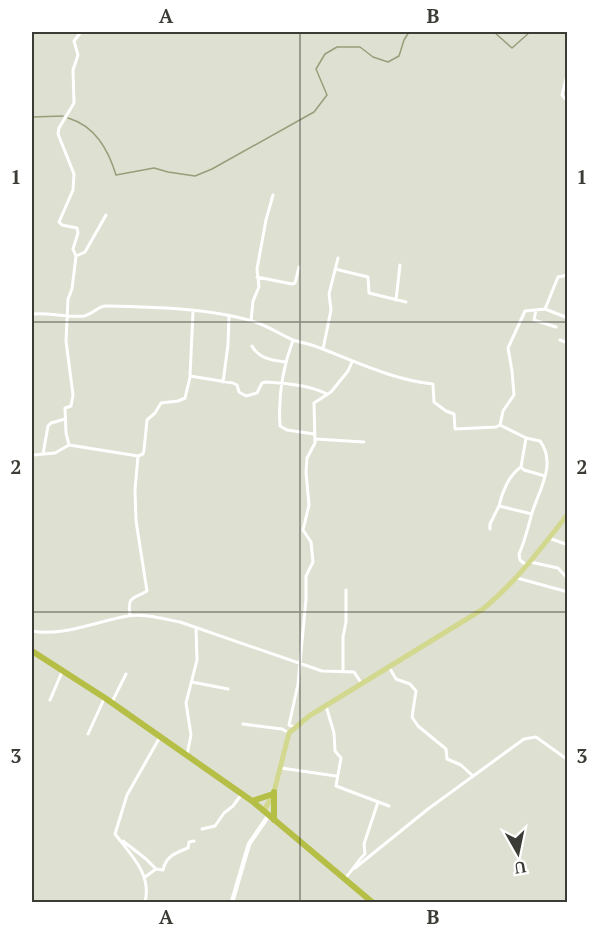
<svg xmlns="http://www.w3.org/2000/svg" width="599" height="934" font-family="'PT Serif',serif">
<rect width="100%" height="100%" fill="#dee0d1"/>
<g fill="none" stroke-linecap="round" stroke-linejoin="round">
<path stroke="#999d7a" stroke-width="1.5" d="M494,32L512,48L530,32
M565,32L568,33
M32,117L63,116
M68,118C95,126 108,149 116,175L154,168L168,172L195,176L212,169L314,112L327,95L316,69L325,54L337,47H360L373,57L388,62L399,56L404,40L409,32"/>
<path stroke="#fff" stroke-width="3" d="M81,32L74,41L78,55L73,70L74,103L59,128L58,134L74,174L73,190L59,222L62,225L77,228L78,233L73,249L76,256L72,289L68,299L66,341L73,395L71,406L65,408L66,433L69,445L138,456L135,490L136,521L147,591C134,599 127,595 130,615
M568,71L562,95L568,102
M76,256L85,252L106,215
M335,269L368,277L369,293L406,302
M257,277L292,284L295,283L299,267
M396,300L400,265
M545,309L568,318
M536,310L534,320L556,327
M193,312L190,376L233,383L237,385L239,392L246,396L257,393L262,383L266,382C286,383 310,385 327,394
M32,314C49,312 67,318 84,316C93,314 97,307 105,306C151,307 207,308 252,321C267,325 279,334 293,340C302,343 311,344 320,348C357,362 393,380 433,384L434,402L446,411L454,414L455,429L496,427L500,425L526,438L540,441C557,464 539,490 532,513C528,527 525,541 519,554L520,560L526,565
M251,321L253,301L259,287L257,269L266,220L273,195
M293,340C283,367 278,397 280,426L287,430L314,434
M560,340L568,343
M252,346C259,359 272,360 285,362
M323,349L331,310L329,294L338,258
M223,382L228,345L229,316
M500,425L503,411L514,395L512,371L508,348L525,311L545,309L558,277L568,275
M526,438L521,467L524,470L545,476
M315,439L364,442
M43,454L48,426L51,423L65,419
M33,455L55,453L69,445
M138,456L143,454L144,450L147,420L155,413L161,403L178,401L185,398L190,377
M499,506C502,492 509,475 521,467
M490,529V524L499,506L532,514
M549,538L568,545
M530,562L558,568L568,579
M517,578L568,592
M32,631C63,637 97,621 128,616C144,613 164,619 180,622L322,671L354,672L362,684
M389,667L396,679L410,684L416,691L412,717L418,726L446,749L447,759L461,765L473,776
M343,672V637L346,622V590
M192,682L228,689
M50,700L62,672
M112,702L126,674
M326,706L334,733L335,751L341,758L336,786L389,806
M243,724L282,729L289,733
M294,727L289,725L298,684L306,599V576L313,562L311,542L303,530L309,505L306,472L307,458L315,443L314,403L331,392L348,371L352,362
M88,734L104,699
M187,755L191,735L186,703L197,660L196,628
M281,768L336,776
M202,829L215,826L224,813L233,806L241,795
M123,841L146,859L156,869L145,877
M355,868L428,809L524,739L536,737L568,760
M156,869L163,870C166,856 175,853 188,848L189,842L194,841
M344,879C353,871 356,862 365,854L364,844L378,802
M145,902C152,874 131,855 115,834L127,795L160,737"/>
<path stroke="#fff" stroke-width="4.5" d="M232,902L249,844L269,815"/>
<path stroke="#d3d88f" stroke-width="5" d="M264,811L274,792L289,733L309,716L483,609C517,581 541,548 568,514"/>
<path stroke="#b5be45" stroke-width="6" d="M32,651L105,698L252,801L372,902
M252,801L273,794
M274,820V792"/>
</g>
<path fill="none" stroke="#3c3c36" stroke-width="1.5" stroke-opacity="0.55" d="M300,32V902M32,322H568M32,612H568"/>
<rect width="599" height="934" fill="none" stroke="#ffffff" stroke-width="66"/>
<g transform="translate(518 853) rotate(171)" stroke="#ffffff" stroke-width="4.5" paint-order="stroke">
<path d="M0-4.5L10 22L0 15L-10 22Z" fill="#3c3c36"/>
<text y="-9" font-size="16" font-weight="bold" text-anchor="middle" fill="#3c3c36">U</text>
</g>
<rect x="33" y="33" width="533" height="868" fill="none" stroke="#3c3c36" stroke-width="2"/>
<g font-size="20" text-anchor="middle" font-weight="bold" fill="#3c3c36">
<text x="166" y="23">A</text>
<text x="433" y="23">B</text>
<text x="16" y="184">1</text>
<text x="582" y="184">1</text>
<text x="16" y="474">2</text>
<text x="582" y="474">2</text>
<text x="16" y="763">3</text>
<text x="582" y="763">3</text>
<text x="166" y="924">A</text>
<text x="433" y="924">B</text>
</g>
</svg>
